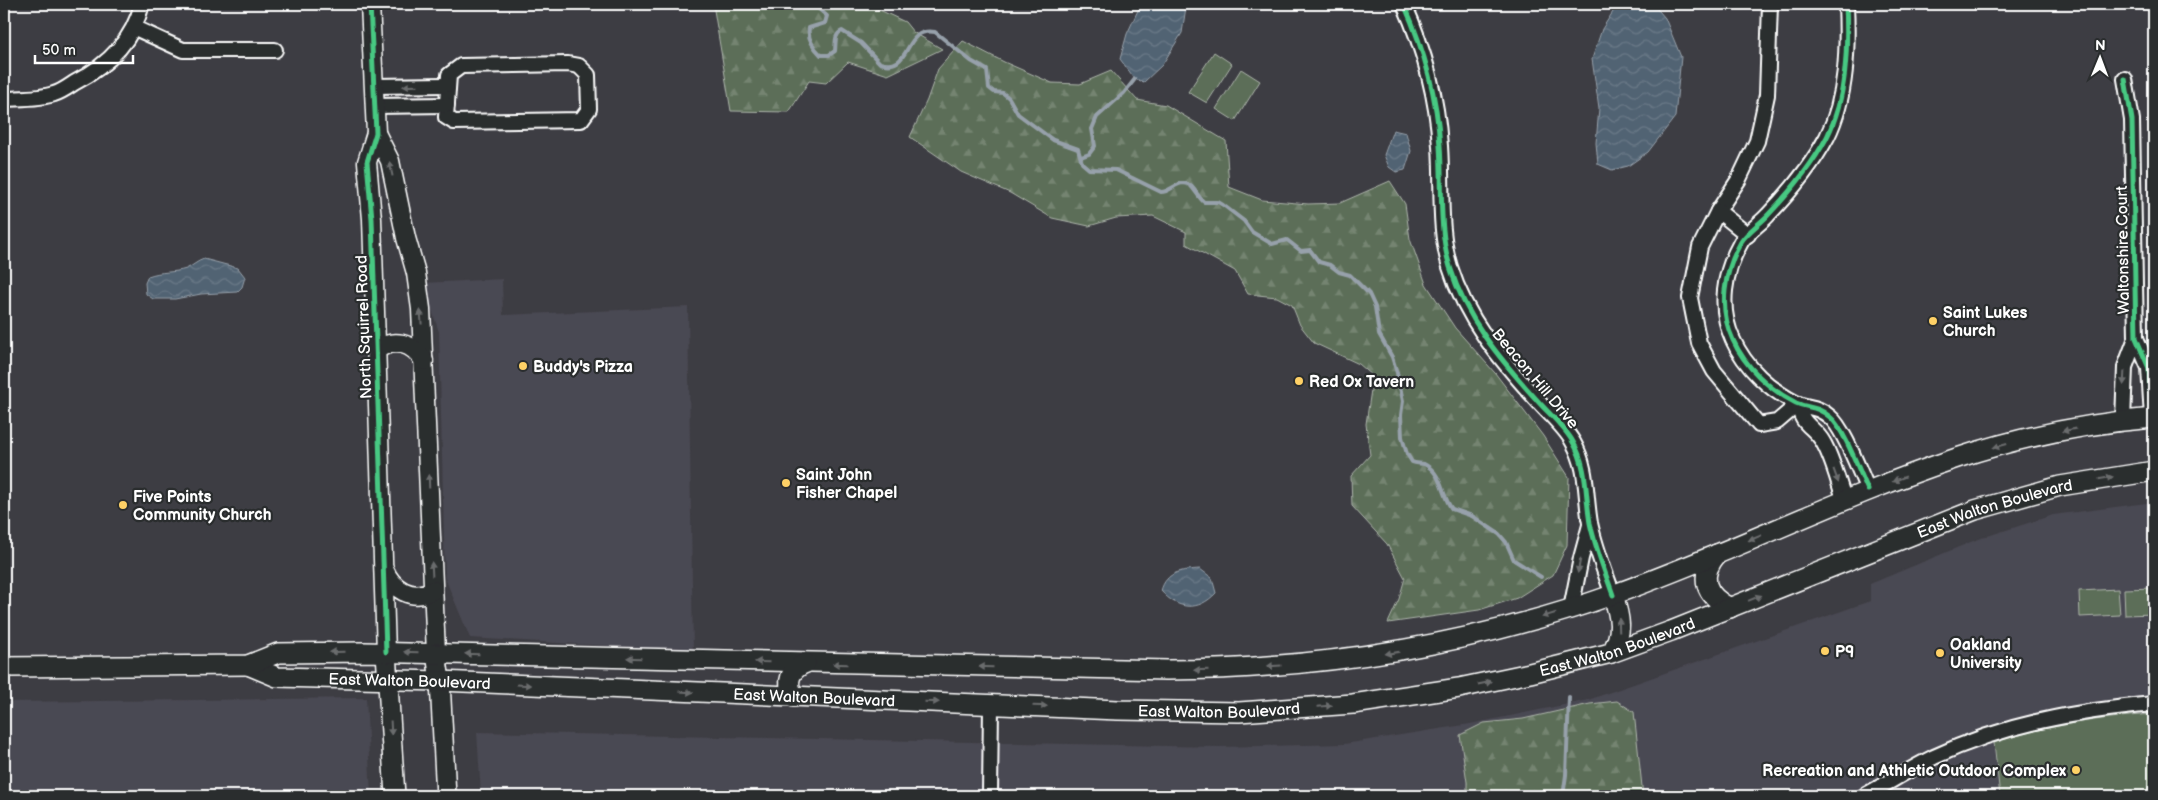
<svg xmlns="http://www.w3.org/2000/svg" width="2158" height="800" font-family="'Balsamiq Sans',sans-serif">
  <defs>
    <pattern id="forest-firs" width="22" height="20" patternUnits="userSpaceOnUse" patternTransform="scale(1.25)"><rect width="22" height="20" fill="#5c6e58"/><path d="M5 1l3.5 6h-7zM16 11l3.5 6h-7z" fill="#748471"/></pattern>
    <pattern id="water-waves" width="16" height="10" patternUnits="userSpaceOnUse" patternTransform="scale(1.25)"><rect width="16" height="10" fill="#516373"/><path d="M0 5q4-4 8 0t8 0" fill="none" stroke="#6b7a88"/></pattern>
  </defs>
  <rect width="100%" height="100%" fill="#3d3d43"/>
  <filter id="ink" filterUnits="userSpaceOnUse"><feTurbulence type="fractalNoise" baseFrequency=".02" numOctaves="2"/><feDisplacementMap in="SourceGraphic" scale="10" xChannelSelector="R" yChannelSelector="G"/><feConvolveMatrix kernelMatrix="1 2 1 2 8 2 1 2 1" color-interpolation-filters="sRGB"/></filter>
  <g filter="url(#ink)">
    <!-- built -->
    <g fill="#4a4852">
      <path d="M502,279L503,315L688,307L693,651L470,638L445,578L439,332L423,283Z"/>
      <path d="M2154,502V796H481L477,732L1218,747L1344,744L1470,724L1588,700L1870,601V584L1978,539L2053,515Z"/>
      <path d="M366,698L371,796H4V702Z"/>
    </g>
    <!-- green -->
    <g fill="#5c6e58" stroke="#aeb6ac">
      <path d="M1214,52L1232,64L1207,103L1188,92Z"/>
      <path d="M1241,69L1260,81L1235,121L1216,109Z"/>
      <path d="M2154,588V614L2125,615L2124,589Z"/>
      <path d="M2118,589L2120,615L2080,617L2079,591Z"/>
      <path d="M2154,714V796H2000L1994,743C2046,725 2100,718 2154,714Z"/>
    </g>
    <!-- forest -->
    <g fill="url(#forest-firs)" stroke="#aeb6ac">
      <path d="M713,4H867L905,22L913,32L942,49L888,75L848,62L826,83L809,81L789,112L731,111Z"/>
      <path d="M963,41L1004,62L1052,83L1080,84L1111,71L1137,100L1166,105L1226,141L1229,187L1262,200L1308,204L1340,203L1390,181L1405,204L1410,239L1426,284L1455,328L1495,373L1543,436L1569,477L1567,545L1553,575L1517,598L1479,610L1388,623L1399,599L1405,578L1387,544L1352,506L1351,476L1370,455L1366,424L1373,376L1359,364L1314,343L1300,325L1292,305L1277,297L1248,294L1235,271L1186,244V232L1153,216L1116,218L1089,226L1052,218L1010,193L961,172L910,137L927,100L938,69Z"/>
      <path d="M1617,701L1634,712L1643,796H1467V782L1460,735L1484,723L1523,719L1590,704Z"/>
    </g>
    <!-- water -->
    <g fill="url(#water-waves)" stroke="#97a1ab">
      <path d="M1143,4H1184L1186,7L1182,33L1162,65L1144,82L1135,79L1120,59L1127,34L1140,6Z"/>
      <path d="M1618,4H1653L1665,18L1681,57L1675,117L1648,152L1628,166L1612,170L1598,164L1596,143L1599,108L1592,59L1602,29Z"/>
      <path d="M1393,130L1406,133L1411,151L1405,170L1396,172L1389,167L1384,155Z"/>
      <path d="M204,259L238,268L245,277L242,287L237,292L201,294L175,299H153L146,294L145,283L148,276C161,271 174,273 186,269C193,266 197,261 204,259Z"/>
      <path d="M1200,569L1212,578L1216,593C1198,612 1178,610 1161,591C1166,571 1183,570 1200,569Z"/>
    </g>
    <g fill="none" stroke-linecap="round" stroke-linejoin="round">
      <!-- stream -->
      <g stroke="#97a1ab" stroke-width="4">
        <path d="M813,4L827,16L825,23L809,28C807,38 814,48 821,55H829L835,51C836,43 834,34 842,31L861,43L880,63C913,73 902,26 935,32L971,61L987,70L989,88L994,92L1003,93L1009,98L1018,114L1053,140L1078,149L1082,163L1089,169L1116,170L1161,192C1172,192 1179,177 1191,186C1196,191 1199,198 1204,202H1218L1223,205L1244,221L1252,232L1272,244L1287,240L1301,251L1310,250L1319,262L1330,265L1339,272L1350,275L1369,294L1375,307L1379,334L1392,357L1397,373L1403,401L1401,415L1402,437L1407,454L1412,462C1416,464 1420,463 1424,464C1443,473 1441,496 1452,509L1472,516L1499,534L1506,542L1514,560L1541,577"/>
        <path d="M1081,157L1089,154L1095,146L1092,129L1097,117L1124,93L1135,79"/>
        <path d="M1563,796L1566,775L1569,697"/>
      </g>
      <defs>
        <g id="minor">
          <path d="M1404,4C1424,49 1437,97 1440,146C1443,187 1438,228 1450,267C1466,319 1500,359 1536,399C1548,413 1564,426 1573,442C1588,468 1585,494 1590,523C1595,547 1605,572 1613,595"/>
          <path d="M1770,4L1767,95L1757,141L1739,179L1718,211L1700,247L1690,298L1699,343L1714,371L1759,425L1777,422L1798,404"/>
          <path d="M1846,4C1848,47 1847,97 1827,137C1811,167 1791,191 1768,215C1760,224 1747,232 1741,242C1724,272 1718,308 1733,340C1745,367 1770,390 1796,403C1809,409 1816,405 1830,417C1844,428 1860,473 1868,490"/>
          <path d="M135,28L183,50H275"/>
          <path d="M568,64L579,66L588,75L589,109L581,120L454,122L446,117L449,75L461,66Z"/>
          <path d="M2125,79L2132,120L2136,338L2149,368L2152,418"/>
          <path d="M373,86L447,85"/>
          <path d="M4,99C20,98 39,99 54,94C61,92 68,87 74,83C107,66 133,41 142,4"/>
          <path d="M374,106L447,105"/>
          <path d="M1718,211L1748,235"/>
          <path d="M1798,404C1802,427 1813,425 1823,442C1833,459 1838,482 1845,501"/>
          <path d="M2123,421L2125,367L2136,338"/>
          <path d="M1571,609L1581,558L1590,525"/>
          <path d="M990,796L991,704"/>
          <path d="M1864,796C1888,783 1910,769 1934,757C2004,724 2077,711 2154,704"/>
        </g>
        <g id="tertiary">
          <path d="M370,4L376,133L367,162L372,219L386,652"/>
          <path d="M376,133L390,161L406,238L416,273L421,309L436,653"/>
          <path d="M376,350C394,338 412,342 424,361"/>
          <path d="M384,569C392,589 412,602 433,590"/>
        </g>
        <g id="secondary">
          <path d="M1717,554C1698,577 1705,595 1730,608"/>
          <path d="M386,652L395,796"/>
          <path d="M436,653L440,681L446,796"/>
          <path d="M1611,653C1624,633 1620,617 1613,595"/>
          <path id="s1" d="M248,665L277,677L440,681L1118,710L1239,712L1353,704L1459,688L1530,673L1611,653L1671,631L1975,510L2060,486L2154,471"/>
          <path d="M4,667L248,665L278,653L364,652L1167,670C1319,669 1468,646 1612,595C1729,554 1840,497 1957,458C2021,437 2088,423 2154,418"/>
          <path d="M794,697C785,682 790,669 806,663"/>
        </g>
      </defs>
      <!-- minor casing -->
      <use href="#minor" stroke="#fff" stroke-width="18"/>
      <!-- tertiary casing -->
      <use href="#tertiary" stroke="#fff" stroke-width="21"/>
      <!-- secondary casing -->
      <use href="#secondary" stroke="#fff" stroke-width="22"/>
      <!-- minor -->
      <use href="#minor" stroke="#2a2d2e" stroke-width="14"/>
      <!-- tertiary -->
      <use href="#tertiary" stroke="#2a2d2e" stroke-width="18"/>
      <!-- secondary -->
      <use href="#secondary" stroke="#2a2d2e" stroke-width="19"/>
      <defs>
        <g id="cycleway">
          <path d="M370,4L376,133L367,162L372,219L386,652"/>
          <path d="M1404,4C1424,49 1437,97 1440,146C1443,187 1438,228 1450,267C1466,319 1500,359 1536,399C1548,413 1564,426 1573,442C1588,468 1585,494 1590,523C1595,547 1605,572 1613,595"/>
          <path d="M1846,4C1848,47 1847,97 1827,137C1811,167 1791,191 1768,215C1760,224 1747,232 1741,242C1724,272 1718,308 1733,340C1745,367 1770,390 1796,403C1809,409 1816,405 1830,417C1844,428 1860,473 1868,490"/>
          <path d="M2125,79L2132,120L2136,338L2149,368L2152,418"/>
        </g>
      </defs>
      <!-- cycleway casing -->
      <use href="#cycleway" stroke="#2a2d2e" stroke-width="8"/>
      <!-- cycleway -->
      <use href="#cycleway" stroke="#46c982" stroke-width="5"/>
    </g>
    <!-- one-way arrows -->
    <defs><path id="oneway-solid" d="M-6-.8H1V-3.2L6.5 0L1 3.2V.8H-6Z" transform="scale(1.25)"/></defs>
    <g fill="#6a6c6d">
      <use href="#oneway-solid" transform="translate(410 86) rotate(179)"/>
      <use href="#oneway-solid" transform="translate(391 169) rotate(-102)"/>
      <use href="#oneway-solid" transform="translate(421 317) rotate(-95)"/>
      <use href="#oneway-solid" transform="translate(2124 378) rotate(93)"/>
      <use href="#oneway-solid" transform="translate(2069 430) rotate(168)"/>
      <use href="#oneway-solid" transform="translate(2000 446) rotate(165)"/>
      <use href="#oneway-solid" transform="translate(1836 476) rotate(70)"/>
      <use href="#oneway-solid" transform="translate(2106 478) rotate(-9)"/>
      <use href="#oneway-solid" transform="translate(1899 479) rotate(159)"/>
      <use href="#oneway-solid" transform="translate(429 481) rotate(-92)"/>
      <use href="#oneway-solid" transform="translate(1755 538) rotate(158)"/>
      <use href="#oneway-solid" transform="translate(1579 566) rotate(101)"/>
      <use href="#oneway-solid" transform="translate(432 569) rotate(-93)"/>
      <use href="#oneway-solid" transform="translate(1755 598) rotate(-22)"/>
      <use href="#oneway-solid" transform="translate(1549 615) rotate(163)"/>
      <use href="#oneway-solid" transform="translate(1619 625) rotate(-92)"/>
      <use href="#oneway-solid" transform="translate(337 652) rotate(179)"/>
      <use href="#oneway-solid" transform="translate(411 652) rotate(-179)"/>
      <use href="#oneway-solid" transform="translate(1392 653) rotate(171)"/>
      <use href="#oneway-solid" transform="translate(472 654) rotate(-178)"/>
      <use href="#oneway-solid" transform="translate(634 658) rotate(-179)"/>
      <use href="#oneway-solid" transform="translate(762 662) rotate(-179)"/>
      <use href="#oneway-solid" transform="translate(840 664) rotate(-178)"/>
      <use href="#oneway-solid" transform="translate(1274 666) rotate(176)"/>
      <use href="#oneway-solid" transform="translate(986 667) rotate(-179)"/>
      <use href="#oneway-solid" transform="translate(1201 670) rotate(179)"/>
      <use href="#oneway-solid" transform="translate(1485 683) rotate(-12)"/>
      <use href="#oneway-solid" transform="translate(524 685) rotate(3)"/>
      <use href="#oneway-solid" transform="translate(686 692) rotate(3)"/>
      <use href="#oneway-solid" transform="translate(932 702) rotate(2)"/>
      <use href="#oneway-solid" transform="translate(1040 706) rotate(2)"/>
      <use href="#oneway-solid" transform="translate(1325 706) rotate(-5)"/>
      <use href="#oneway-solid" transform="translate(391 728) rotate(87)"/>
    </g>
  </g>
  <!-- markers -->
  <g fill="#ffd166" stroke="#2a2d2e" stroke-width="2">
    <circle cx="1933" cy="321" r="5"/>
    <circle cx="523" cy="366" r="5"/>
    <circle cx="1299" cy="381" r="5"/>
    <circle cx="786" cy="483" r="5"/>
    <circle cx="123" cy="505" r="5"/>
    <circle cx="1825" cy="651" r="5"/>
    <circle cx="1940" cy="653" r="5"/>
    <circle cx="2076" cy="770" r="5"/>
  </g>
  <g text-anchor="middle" stroke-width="4.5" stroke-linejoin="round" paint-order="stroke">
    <!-- street labels -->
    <g font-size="16" fill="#fff" stroke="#2a2d2e">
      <text transform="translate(2122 250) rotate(-91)" y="6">Waltonshire Court</text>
      <text transform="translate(363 327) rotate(-92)" y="6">North Squirrel Road</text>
      <text transform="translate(1536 378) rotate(50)" y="6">Beacon Hill Drive</text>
      <text dy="6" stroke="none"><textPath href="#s1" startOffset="1782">East Walton Boulevard</textPath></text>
      <text dy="6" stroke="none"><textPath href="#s1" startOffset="1379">East Walton Boulevard</textPath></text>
      <text dy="6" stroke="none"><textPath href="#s1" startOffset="164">East Walton Boulevard</textPath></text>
      <text dy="6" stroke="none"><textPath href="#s1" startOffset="569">East Walton Boulevard</textPath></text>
      <text dy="6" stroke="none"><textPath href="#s1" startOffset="974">East Walton Boulevard</textPath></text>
    </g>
    <!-- poi labels -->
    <g font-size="16" font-weight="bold" fill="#fff" stroke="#2a2d2e" text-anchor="start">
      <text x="1943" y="318">Saint Lukes<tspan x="1943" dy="18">Church</tspan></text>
      <text x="533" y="372">Buddy's Pizza</text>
      <text x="1309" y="387">Red Ox Tavern</text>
      <text x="796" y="480">Saint John<tspan x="796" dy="18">Fisher Chapel</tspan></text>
      <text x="133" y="502">Five Points<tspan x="133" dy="18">Community Church</tspan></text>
      <text x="1950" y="650">Oakland<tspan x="1950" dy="18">University</tspan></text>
      <text x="1835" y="657">P9</text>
      <text x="2066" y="776" text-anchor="end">Recreation and Athletic Outdoor Complex</text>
    </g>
  </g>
  <!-- margin -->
  <rect width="2158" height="800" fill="none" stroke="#2a2d2e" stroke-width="20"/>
  <rect x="10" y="10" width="2138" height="780" fill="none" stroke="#fff" stroke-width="2" filter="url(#ink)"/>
  <!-- north arrow -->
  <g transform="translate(2100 58) rotate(1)" stroke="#2a2d2e" stroke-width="4" paint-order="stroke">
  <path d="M0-4L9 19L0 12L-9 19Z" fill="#ffffff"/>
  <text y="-8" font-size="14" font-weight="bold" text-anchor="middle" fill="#ffffff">N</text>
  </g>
  <!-- scale -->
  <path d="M35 55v8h98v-8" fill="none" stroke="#ffffff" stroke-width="2.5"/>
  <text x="42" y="55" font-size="15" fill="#ffffff" stroke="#2a2d2e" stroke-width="4" paint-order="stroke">50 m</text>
</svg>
